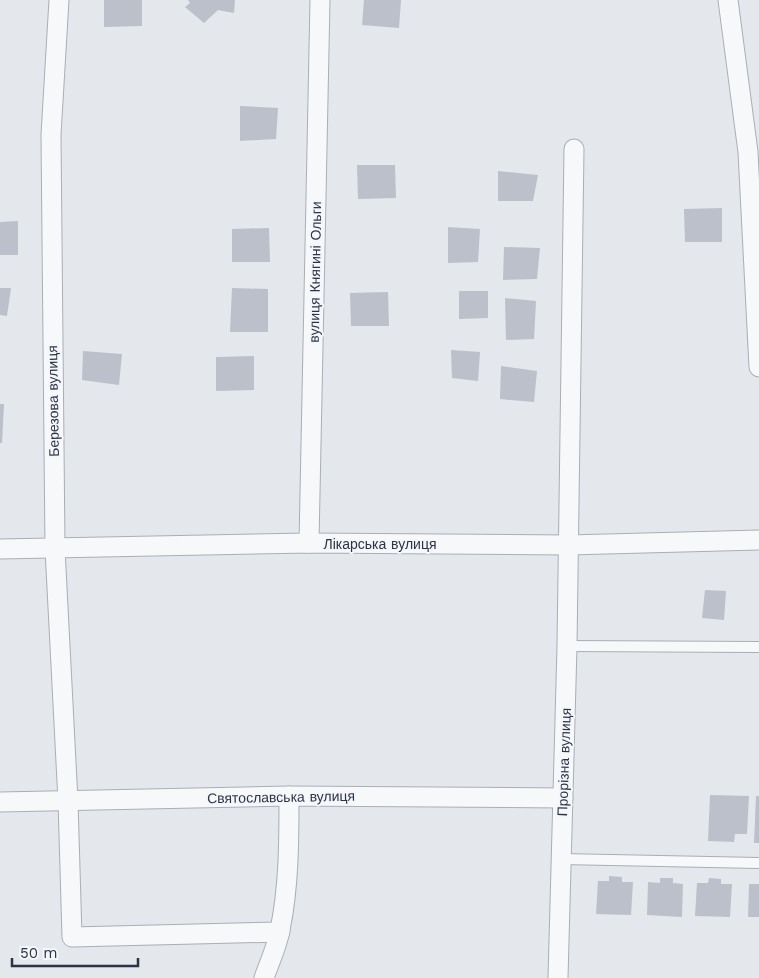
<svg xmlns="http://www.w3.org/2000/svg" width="759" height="978" font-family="'Work Sans',sans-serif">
  <rect width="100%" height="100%" fill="#e4e7ec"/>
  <!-- building -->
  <g fill="#bbc0ca">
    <path d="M104,0H142V26L104,27Z"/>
    <path d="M188,0H235L234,13L218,10L204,23L185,7L190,3Z"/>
    <path d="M364,0H401L399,28L362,25Z"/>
    <path d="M240,106L278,108L276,139L240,141Z"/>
    <path d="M357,165H395L396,198L358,199Z"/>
    <path d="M498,171L538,175L533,201H498Z"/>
    <path d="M722,208V242H685L684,209Z"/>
    <path d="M18,221V255H0V222Z"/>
    <path d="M448,227L480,229L478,262L448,263Z"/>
    <path d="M269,228L270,262H232V229Z"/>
    <path d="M504,247L540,248L537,279L503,280Z"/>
    <path d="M0,288H11L7,316L0,315Z"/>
    <path d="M232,288L268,289V332H230Z"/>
    <path d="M459,291H488V318L459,319Z"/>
    <path d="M388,292L389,326H351L350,293Z"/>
    <path d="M505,298L536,301L534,339L506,340Z"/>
    <path d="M451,350L480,352L478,381L452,378Z"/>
    <path d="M83,351L122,354L119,385L82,380Z"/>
    <path d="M254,356V390L216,391V357Z"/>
    <path d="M501,366L537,371L534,402L500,399Z"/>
    <path d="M0,404H4L2,443H0Z"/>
    <path d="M705,590L726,591L724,620L702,618Z"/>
    <path d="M710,795L749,796L747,834H735L734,842L708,841Z"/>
    <path d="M756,796H759V843H754Z"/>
    <path d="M609,876L622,877V882H633L631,915L596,914L598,881H609Z"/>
    <path d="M660,878H673V883L683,884L682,917L647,915L648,882L660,883Z"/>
    <path d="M709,878L721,879V884H732L730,917L695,916L697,883H708Z"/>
    <path d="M749,884H759V917H748Z"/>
  </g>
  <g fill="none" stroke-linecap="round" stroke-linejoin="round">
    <defs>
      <g id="service">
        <path d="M567,646L759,647"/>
        <path d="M561,859L759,863"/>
      </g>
      <g id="minor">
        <path d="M59,0L51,135L55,549L68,801L72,937L280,932"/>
        <path d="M728,0L748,152L759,367"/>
        <path d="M309,543L320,0"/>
        <path d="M0,549L309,543L568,545L759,540"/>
        <path d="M0,802L289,796L563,798"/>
        <path d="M264,978C269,963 277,947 280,930C289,886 289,841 289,796"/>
        <path d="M558,978L567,646L574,149"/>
      </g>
    </defs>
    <!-- service casing -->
    <use href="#service" stroke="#a9aeb7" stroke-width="12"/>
    <!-- minor casing -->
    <use href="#minor" stroke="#a9aeb7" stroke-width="21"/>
    <!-- service -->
    <use href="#service" stroke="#f7f8fa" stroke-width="10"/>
    <!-- minor -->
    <use href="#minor" stroke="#f7f8fa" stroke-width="19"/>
  </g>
  <g text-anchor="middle" stroke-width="4" stroke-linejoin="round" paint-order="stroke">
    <!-- street labels -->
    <g font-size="14" fill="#2b3445" stroke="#f4f6f9">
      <text transform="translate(315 272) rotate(-89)" y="5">вулиця Княгині Ольги</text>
      <text transform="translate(53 401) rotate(-91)" y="5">Березова вулиця</text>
      <text x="380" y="549">Лікарська вулиця</text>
      <text transform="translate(564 762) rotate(-88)" y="5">Прорізна вулиця</text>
      <text transform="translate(281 797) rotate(-1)" y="5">Святославська вулиця</text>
    </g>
  </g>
  <!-- scale -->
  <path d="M12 958v8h126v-8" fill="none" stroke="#2b3445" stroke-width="2.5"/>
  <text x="20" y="958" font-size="15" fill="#2b3445" stroke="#f4f6f9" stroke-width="4" paint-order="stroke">50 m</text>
</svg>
